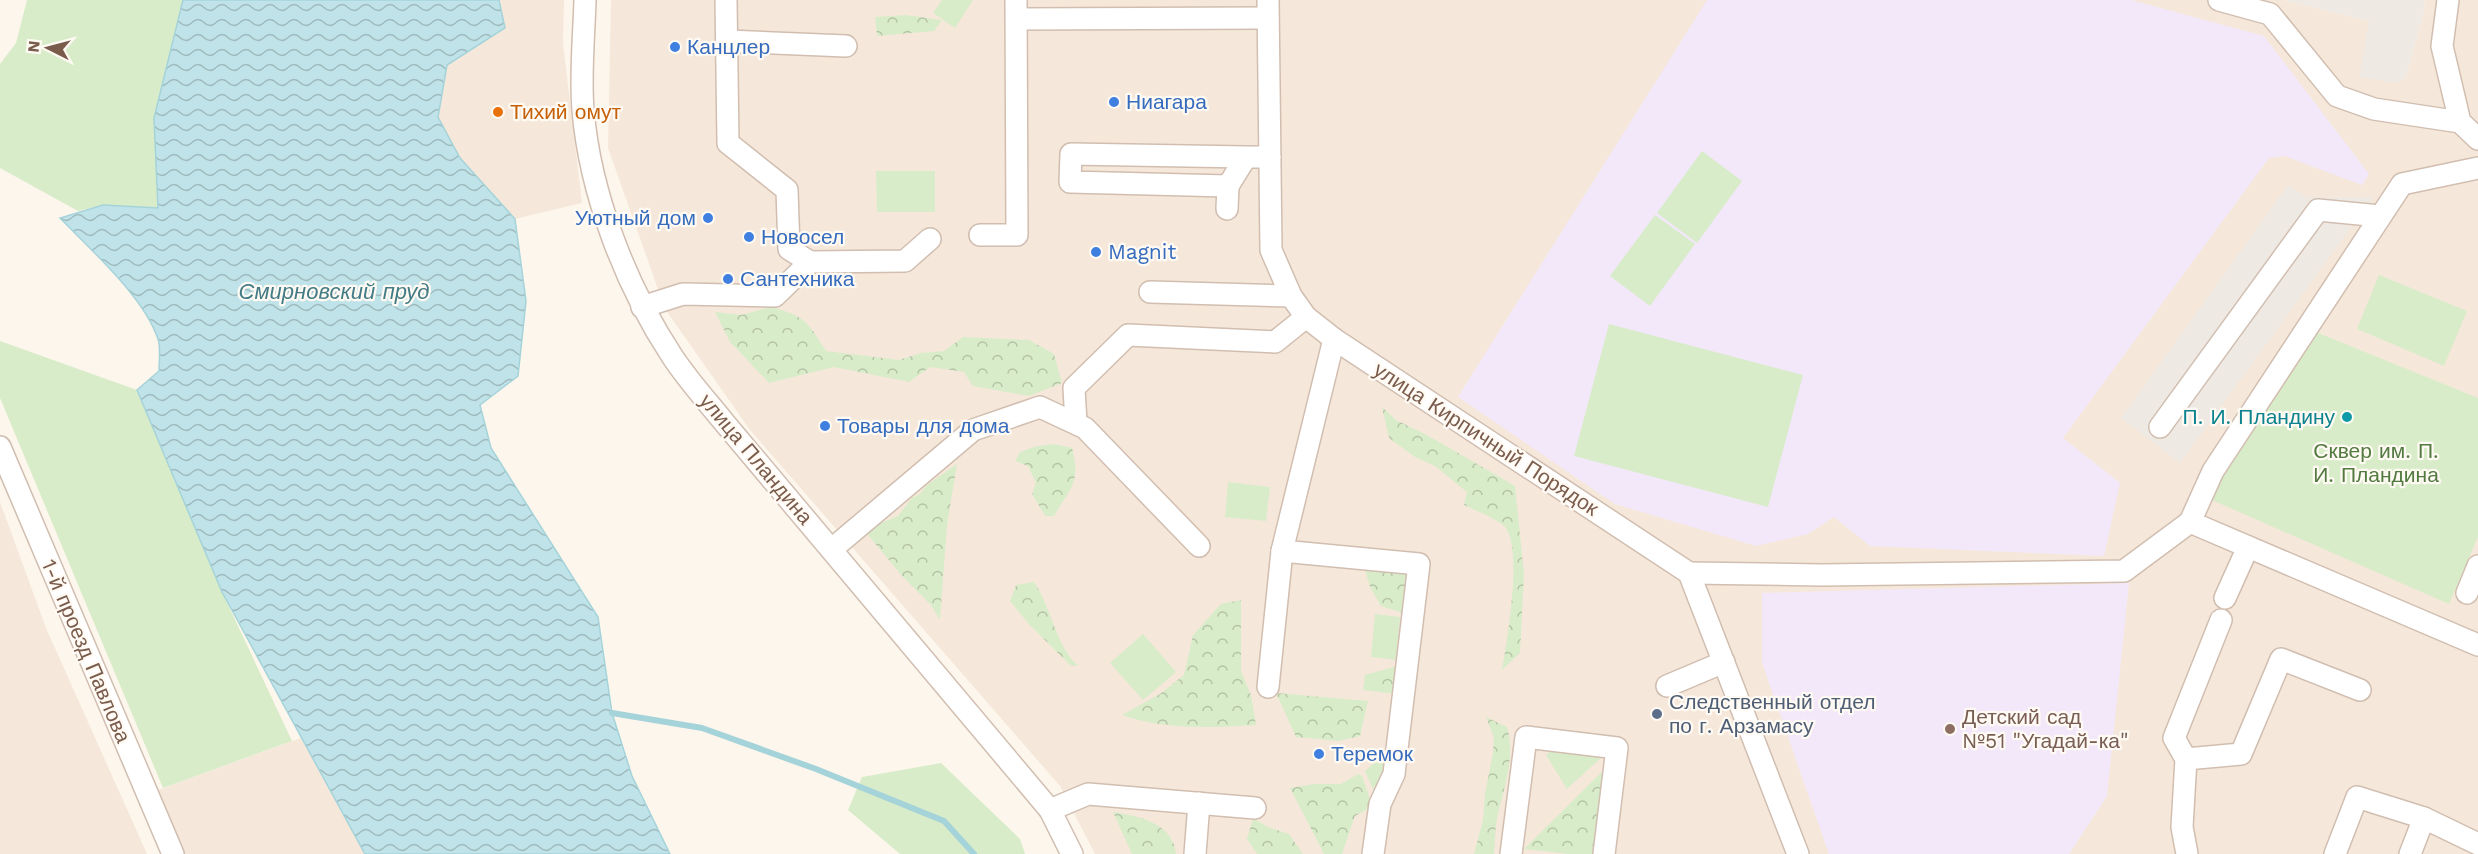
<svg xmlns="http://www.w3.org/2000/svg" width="2478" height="854" font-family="'Work Sans',sans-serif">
  <defs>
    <pattern id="forest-crowns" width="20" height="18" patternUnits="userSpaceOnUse" patternTransform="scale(1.5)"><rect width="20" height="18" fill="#d8ecc9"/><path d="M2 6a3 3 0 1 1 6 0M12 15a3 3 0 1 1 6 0" fill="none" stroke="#b4c2a5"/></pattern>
    <pattern id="water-waves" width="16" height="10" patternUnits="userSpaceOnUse" patternTransform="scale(1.5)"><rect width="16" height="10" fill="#bfe3e8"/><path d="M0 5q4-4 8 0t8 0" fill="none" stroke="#a0bbbe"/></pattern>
  </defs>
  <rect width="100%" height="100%" fill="#fdf6ec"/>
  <!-- residential -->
  <g fill="#f5e8da">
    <path d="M499,0H564L563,43L582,203L515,219L460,158L438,117L447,65L505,28Z"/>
    <path d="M611,0H2283L2369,21L2406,77L2425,7L2424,0H2478V854H1095L1060,786L750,430L665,309L608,148Z"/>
    <path d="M0,502L46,628L147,854H0Z"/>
    <path d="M301,738L365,854H177L147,794Z"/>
  </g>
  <!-- industrial -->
  <g fill="#efe9e4">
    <path d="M2283,0H2424L2425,7L2406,77L2396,83L2359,77L2369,21Z"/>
    <path d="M2288,185L2307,197H2373L2180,463L2121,418Z"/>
  </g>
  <!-- education -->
  <g fill="#f3e8fa">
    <path d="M1707,0H2131L2264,36L2369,174L2362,185L2285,156L2269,158L2063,438L2120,483L2104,556L1870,546L1834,517L1808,534L1756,546L1615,504L1458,397Z"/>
    <path d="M2129,583L2107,796L2069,854H1829L1762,663V593Z"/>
  </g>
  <!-- green -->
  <g fill="#d8ecc9">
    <path d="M27,0H183L154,118L159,208L103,205L78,211L0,168V64L16,43Z"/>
    <path d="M942,0H973L955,28L933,13Z"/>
    <path d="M1702,151L1742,181L1697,243L1657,213Z"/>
    <path d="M876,171H935V212H877Z"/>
    <path d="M1655,215L1695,244L1650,306L1610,276Z"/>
    <path d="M2379,275L2467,311L2444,366L2357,329Z"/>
    <path d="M1609,324L1803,375L1768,507L1574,456Z"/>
    <path d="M2311,330L2478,398V537L2449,604L2205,497Z"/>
    <path d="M0,341L137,390L222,592L292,741L163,788L0,398Z"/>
    <path d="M1228,482L1270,487L1266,521L1225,517Z"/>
    <path d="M1375,614L1400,617L1396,660L1371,657Z"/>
    <path d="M1143,634L1176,672L1143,700L1110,663Z"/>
    <path d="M1390,749L1376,796L1365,771Z"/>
    <path d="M1552,750L1604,755L1567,789L1546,755Z"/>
    <path d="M941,763L1020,839L1025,854H900L848,810L862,777Z"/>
  </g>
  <!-- forest -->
  <g fill="url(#forest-crowns)">
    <path d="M906,15L942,20L934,31L877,36L875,17Z"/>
    <path d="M771,307C805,316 808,322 826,351L899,360L921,353L944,351L963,337L1029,340L1054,354L1062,383L1029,396L973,386L964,372L930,367L909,382L834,367L769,383L730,342L715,312L741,315Z"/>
    <path d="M1382,407L1396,420L1427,435L1515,486L1524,574L1520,653L1502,670C1507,641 1523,548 1505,527C1498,519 1474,510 1464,505L1467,492L1435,466L1415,457L1389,438Z"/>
    <path d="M1054,444L1072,448C1081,482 1071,487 1054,516H1045L1032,494L1036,483L1028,466L1015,461L1020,452L1037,446Z"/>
    <path d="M957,464L947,525L940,620L931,605L903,577L864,530L898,516L912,498L920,494L927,485Z"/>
    <path d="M1365,570L1413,573L1395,694L1363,690L1365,675L1397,666L1403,613L1381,606L1370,587Z"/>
    <path d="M1034,582C1051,606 1057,650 1079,666L1070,665L1028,623L1010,601L1016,585Z"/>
    <path d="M1241,600V671L1251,695L1256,725C1211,728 1164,730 1122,715L1160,694L1184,675L1193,635L1221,604Z"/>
    <path d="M1276,693L1368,701L1360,736L1338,741L1296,737Z"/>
    <path d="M1486,717L1507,727C1517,761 1501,792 1496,825C1495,835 1495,845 1494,854H1474L1483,820L1485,794L1493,753L1494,738Z"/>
    <path d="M1613,761L1600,854H1569L1524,849Z"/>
    <path d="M1358,774L1362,776L1370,799L1375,805L1355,816L1342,854H1324L1290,788L1314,784H1341Z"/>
    <path d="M1113,812C1139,816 1173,823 1176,854H1132Z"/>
    <path d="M1253,818L1268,827L1289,834L1303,854H1257L1247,839Z"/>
  </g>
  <!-- water -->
  <path fill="url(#water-waves)" stroke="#a5d3da" stroke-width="1.5" d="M183,0H499L505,28L447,65L438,117L460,158L515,219L526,301L518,376L480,405L491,448L598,617L612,713L632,776L670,854H365L222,592L137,390L159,371C159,362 161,348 158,339C144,297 91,250 60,218L103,205L158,208L154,118Z"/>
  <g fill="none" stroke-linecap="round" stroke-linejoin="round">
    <!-- stream -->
    <path stroke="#a5d3da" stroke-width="6" d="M612,713L702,728L816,769L944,821L974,854"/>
    <defs>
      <g id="minor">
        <path d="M585,0C584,36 580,74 583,110C590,194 626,286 672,356C687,379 706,400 723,421L1050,810L1072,854"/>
        <path d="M726,0L728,143L787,190L789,249L810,262"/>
        <path d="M1268,0L1271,250L1291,296L1306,317L1334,339L1689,573L1798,854"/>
        <path d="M2219,0L2270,14L2337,96L2374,109L2460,122"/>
        <path d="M2448,0L2442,46L2460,122L2478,139"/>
        <path d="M1017,19L1268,18"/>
        <path d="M728,41L846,46"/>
        <path d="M1246,157L1071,154L1070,182L1228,186L1246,157H1270"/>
        <path d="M1227,209L1228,186"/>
        <path d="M980,235H1017L1016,0"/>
        <path d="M1150,292L1291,296"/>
        <path d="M642,307L683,294L775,296L810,262L905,261L930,239"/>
        <path d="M1076,423L1074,388L1128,335L1275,342L1306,317"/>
        <path d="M2160,427L2318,210L2380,216"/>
        <path d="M0,447L173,854"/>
        <path d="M2190,522L2213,471L2402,184L2478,168"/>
        <path d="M832,549L973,430L1040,407L1085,428L1199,546"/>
        <path d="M1282,551L1419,564L1394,774L1380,804L1373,854"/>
        <path d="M1689,573L1822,575L2124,571L2190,522L2478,645"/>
        <path d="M2467,593L2478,566"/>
        <path d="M2225,598L2248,547"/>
        <path d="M1667,686L1724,662"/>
        <path d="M1268,687L1282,551L1334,339"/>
        <path d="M2186,759L2241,754L2281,659L2360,690"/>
        <path d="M1050,810L1088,794L1255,808"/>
        <path d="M2424,818L2478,844"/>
        <path d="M1195,854L1199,803"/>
        <path d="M1511,854L1526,737L1617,748L1604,854"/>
        <path d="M2187,854L2182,827L2186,759L2174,738L2221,620"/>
        <path d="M2335,854L2357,797L2424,818L2410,854"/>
      </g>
    </defs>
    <!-- minor casing -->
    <use href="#minor" stroke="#d1beb0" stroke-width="24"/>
    <!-- minor -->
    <use href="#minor" stroke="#fff" stroke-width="21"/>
  </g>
  <!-- markers -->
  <g fill="#3f7fe0" stroke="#fffaf3" stroke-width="2">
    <circle cx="675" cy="47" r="6"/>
    <circle cx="1114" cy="102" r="6"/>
    <circle cx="708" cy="218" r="6"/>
    <circle cx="749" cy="237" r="6"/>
    <circle cx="1096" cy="252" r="6"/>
    <circle cx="728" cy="279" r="6"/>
    <circle cx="825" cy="426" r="6"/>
    <circle cx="1319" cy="754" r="6"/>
  </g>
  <circle fill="#e8710a" stroke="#fffaf3" stroke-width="2" cx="498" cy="112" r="6"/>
  <circle fill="#0f9aa8" stroke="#fffaf3" stroke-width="2" cx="2347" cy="417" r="6"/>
  <circle fill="#5c6f8a" stroke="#fffaf3" stroke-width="2" cx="1657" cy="714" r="6"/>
  <circle fill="#8d6e63" stroke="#fffaf3" stroke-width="2" cx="1950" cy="729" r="6"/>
  <g text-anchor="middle" stroke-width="4.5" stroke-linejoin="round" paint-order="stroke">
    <!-- shop labels -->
    <g font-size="21" fill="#366cbe" stroke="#fffaf3" text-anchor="start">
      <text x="687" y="54">Канцлер</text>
      <text x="1126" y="109">Ниагара</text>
      <text x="696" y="225" text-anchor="end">Уютный дом</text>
      <text x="761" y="244">Новосел</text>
      <text x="1108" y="259">Magnit</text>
      <text x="740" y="286">Сантехника</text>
      <text x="837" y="433">Товары для дома</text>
      <text x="1331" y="761">Теремок</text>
    </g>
    <!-- food labels -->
    <g font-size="21" fill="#c56008" stroke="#fffaf3" text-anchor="start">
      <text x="510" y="119">Тихий омут</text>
    </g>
    <!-- culture labels -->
    <g font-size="21" fill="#0d838f" stroke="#fffaf3" text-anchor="end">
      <text x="2335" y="424">П. И. Пландину</text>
    </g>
    <!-- street labels -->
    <g font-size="21" fill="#7a5c4d" stroke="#fffaf3">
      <text transform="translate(1486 439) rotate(33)" y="7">улица Кирпичный Порядок</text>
      <text transform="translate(756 459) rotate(50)" y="7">улица Пландина</text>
      <text transform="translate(86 651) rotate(67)" y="7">1-й проезд Павлова</text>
    </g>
    <!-- park labels -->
    <g font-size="21" fill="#537a41" stroke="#fffaf3">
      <text x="2376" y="458">Сквер им. П.<tspan x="2376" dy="24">И. Пландина</tspan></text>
    </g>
    <!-- service labels -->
    <g font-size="21" fill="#4e5e75" stroke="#fffaf3" text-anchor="start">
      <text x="1669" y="709">Следственный отдел<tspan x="1669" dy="24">по г. Арзамасу</tspan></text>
    </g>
    <!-- education labels -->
    <g font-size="21" fill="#785e54" stroke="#fffaf3" text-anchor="start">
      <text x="1962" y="724">Детский сад<tspan x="1962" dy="24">№51 "Угадай-ка"</tspan></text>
    </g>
    <!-- water labels -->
    <g font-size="22" font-style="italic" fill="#437c86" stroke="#fffaf3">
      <text x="334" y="299">Смирновский пруд</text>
    </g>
  </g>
  <!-- north arrow -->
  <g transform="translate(48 48) rotate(276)" stroke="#fffaf3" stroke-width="4.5" paint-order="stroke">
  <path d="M0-4.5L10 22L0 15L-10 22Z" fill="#7a5c4d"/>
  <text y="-9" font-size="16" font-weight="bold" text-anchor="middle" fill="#7a5c4d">N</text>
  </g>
</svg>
